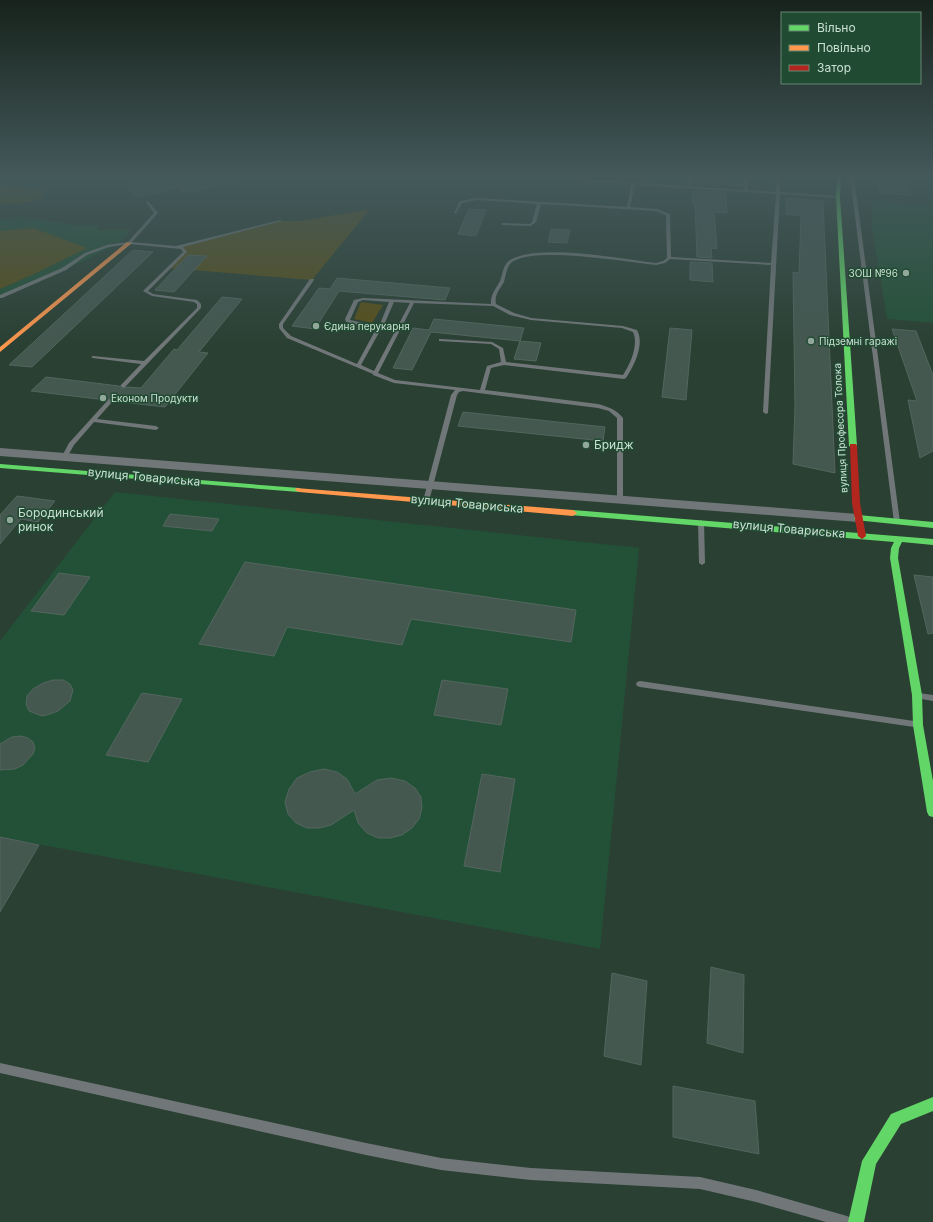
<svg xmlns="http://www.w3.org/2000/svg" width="933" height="1222" font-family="Inter,sans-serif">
  <rect width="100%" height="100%" fill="#2a4033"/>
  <!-- built -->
  <g fill="#235137">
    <path d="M873,201L933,205V323L887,319L872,226Z"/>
    <path d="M18,217L74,225H99L96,230L131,229L120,243L46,279L0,298V289L32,275L26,228L0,231V221Z"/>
    <path d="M115,492L639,548L600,949L0,837V641Z"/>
  </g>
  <!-- green -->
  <g fill="#58501a">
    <path d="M0,186L39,189L43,191L44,194C34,206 14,204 0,203Z"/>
    <path d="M370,209L312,280L168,268L184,252L178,246L280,221H300Z"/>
    <path d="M33,228L87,248L32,275L0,289V231Z"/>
    <path d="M361,302L383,305L372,323L354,319Z"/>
  </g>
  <!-- building -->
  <g fill="#445850" stroke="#53665e">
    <path d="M175,175H245V180L184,193L179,188L136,197L125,185Z"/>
    <path d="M696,175H723L724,182L702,180L698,185H696Z"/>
    <path d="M876,179L904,181L911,195L881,193Z"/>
    <path d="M692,191L725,192L727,213L714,212L717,249L711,248L712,258L697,257L695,204H693Z"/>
    <path d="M786,198L823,201L835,473L793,464L795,406L793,272L799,273L801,216L786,214Z"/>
    <path d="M469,209L486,210L476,236L458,234Z"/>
    <path d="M551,229L570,230L567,243L548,242Z"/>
    <path d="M133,250L153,252L32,367L9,365Z"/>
    <path d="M188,255L207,256L174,292L155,290Z"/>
    <path d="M690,262L712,263L713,282L690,280Z"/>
    <path d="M337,278L450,288L445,300L339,291L315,329L292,326L319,288L330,289Z"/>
    <path d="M222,297L242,299L199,352L208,353L165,407L114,401L111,398L106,400L31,391L46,377L119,386L122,389L127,387L141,388L174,349L177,350Z"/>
    <path d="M434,319L524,328L520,341L431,332L412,370L393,368L413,328L429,330Z"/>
    <path d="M670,328L692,330L686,400L662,397Z"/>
    <path d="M892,329L916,331L933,375V451L920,458L908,400L917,401Z"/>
    <path d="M520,341L541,343L536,361L514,359Z"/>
    <path d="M463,412L605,427L603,441L458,426Z"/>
    <path d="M17,496L55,501L38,522L21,519L0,544V515Z"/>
    <path d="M170,514L219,519L212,531L163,526Z"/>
    <path d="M245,562L576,610L571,642L411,619L402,645L287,627L274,656L199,644Z"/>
    <path d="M59,573L90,577L64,615L31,611Z"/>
    <path d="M914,575L933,577V633L928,634Z"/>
    <path d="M53,680H63L70,684L73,690L70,701L58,711L50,714L42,716L29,711L26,704L27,696L33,689L43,683Z"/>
    <path d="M442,680L508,689L501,725L434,715Z"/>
    <path d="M142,693L182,699L148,762L106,755Z"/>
    <path d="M21,736L28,738L33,742L35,748L33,754L23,765L15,769L0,770V744L12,737Z"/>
    <path d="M324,769L337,772L347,779L355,794L377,780L391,778L405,781L415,788L421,797L422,808L419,819L412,828L402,835L390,838H378L367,833L358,823L354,810L331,825L319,828H307L296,823L288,814L285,802L289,789L297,778L310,772Z"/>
    <path d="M482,774L515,779L500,872L464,866Z"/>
    <path d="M0,837L39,845L0,912Z"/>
    <path d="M711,967L744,975L743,1053L707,1043Z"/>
    <path d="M612,973L647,981L641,1065L604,1056Z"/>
    <path d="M673,1086L755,1101L759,1154L673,1137Z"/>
  </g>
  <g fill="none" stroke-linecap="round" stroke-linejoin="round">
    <!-- lane -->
    <g fill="#717779" fill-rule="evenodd">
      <path d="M503,175H517L687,186L689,175H693L691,186L699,187L702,182L743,184L744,175H748V190L776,192L775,175H779L780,192L839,196L840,197L838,198L780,194L768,413L766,414L763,412L771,265L670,259L665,263L656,265C626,262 536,246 512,262C507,266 506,275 504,282C500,289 494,295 496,304L514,313L531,318L623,326L637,330C645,344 634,366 626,378L624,379L504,365L491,368L485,390L598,404C608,407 616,409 623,418V500L620,502L617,500V418L609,411L598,408L463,391L459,392L457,395L429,501L428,502H424L423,501L451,395L455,390L394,383L373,375V374L287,338L279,328V324L310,279H314V280L283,324V328L291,336L357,364L376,329L346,322L345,319L354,300L363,298L491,304C490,295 496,289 500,281C503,274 503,264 510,260C539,243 622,259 656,263L663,261L667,258L666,215L656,211L541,204L536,222L531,226L503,225L501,224L503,223L530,224L532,222L537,204L477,200L462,203L456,213H454L460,201L477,198L627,207L631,184L505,176ZM703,184L743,186L744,190L702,187ZM635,185L776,194L771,263L671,257L670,214L657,209L630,207ZM363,300L389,302L380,324L378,326L350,320L358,302ZM394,302L410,303L374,371L361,365L381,329L384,325ZM414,303L493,306L510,315L531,320L622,328L633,332C639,345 630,365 623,375L506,362L503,348L492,342L441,339H439V341L491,344L499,349L501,362L487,366L480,390L395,380L378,373Z"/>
      <path d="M837,175L905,177L910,175H915L905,179L854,177L900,522L897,524L894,522L850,177Z"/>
      <path d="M148,201L158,213L132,242L176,246L280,220L282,221L183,247L187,252L148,291L153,294L197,300L201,304V308L125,387L123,388L120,386L121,385L141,364L93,358L91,357L93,356L144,361L197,308V304L194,302L152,296L143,291L183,252L181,249L129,244L109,247L87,255L66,270L2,298H0V295L62,268L85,253L107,245L128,242L154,213L146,202Z"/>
      <path d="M110,399L113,401L97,419L156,426L159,428L156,430L94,422L74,445L66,459H62L61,458L69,443L108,400Z"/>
      <path d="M701,520L704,522L705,563L702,565L699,563L698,522Z"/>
      <path d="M640,681L914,721L917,722L918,724L917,726L914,727L640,687L637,686L636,684L637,682Z"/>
      <path d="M919,693L933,695V701L916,698L915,696L916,694Z"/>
      <path d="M0,1063L366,1143L441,1158L531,1168L700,1177L756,1190L847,1216L851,1218L853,1222H826L756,1202L700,1189L531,1180L441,1170L366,1155L0,1073Z"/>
    </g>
    <!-- street -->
    <path fill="#717779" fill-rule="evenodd" d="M0,448L858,514L863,515L865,518L863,521L858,522L0,456Z"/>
    <!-- fast -->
    <g fill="#63d668" fill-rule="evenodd">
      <path d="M837,175H841L840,197L857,446L853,448L849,446L836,197Z"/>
      <path d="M0,464L299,488L303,490L299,492L0,468Z"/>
      <path d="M573,510L933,539V545L902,542L899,548L898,558L922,695L923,725L933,781V817L929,816L927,812L913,725L912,695L890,558L891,548L894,542L570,515L569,513L570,511Z"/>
      <path d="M858,515L933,522V528L855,520L854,518L855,516Z"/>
      <path d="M933,1097V1111L901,1124L876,1164L864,1222H848L862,1161L891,1114Z"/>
    </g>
    <!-- slow -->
    <g fill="#ff974d" fill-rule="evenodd">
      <path d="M127,242L132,243L0,352V347Z"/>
      <path d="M296,488L573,510L577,513L573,516L299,492L295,490Z"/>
    </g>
    <!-- jam -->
    <path fill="#b3261e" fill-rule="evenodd" d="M850,444H856L857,446L860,503L866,536L862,539L858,536L852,503Z"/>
  </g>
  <!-- sky -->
  <linearGradient id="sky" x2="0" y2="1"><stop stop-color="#17231c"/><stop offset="0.51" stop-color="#44595b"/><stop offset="1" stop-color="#44595b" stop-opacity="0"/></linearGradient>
  <rect width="933" height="346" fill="url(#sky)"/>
  <!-- markers -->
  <g fill="#92a89a" stroke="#204a32" stroke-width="1.5">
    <circle cx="906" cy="273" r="4"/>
    <circle cx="316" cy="326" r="4"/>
    <circle cx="811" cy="341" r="4"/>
    <circle cx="103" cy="398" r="4"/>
    <circle cx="586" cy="445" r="4"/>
    <circle cx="10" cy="520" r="4"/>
  </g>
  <g text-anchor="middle" stroke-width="3" stroke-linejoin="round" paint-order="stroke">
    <!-- far-poi labels -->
    <g font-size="10" fill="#cae0d2" stroke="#204a32" text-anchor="start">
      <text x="898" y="277" text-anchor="end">ЗОШ №96</text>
      <text x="324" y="330">Єдина перукарня</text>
      <text x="819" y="345">Підземні гаражі</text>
      <text x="111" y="402">Економ Продукти</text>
    </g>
    <!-- far-street labels -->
    <g font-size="10" fill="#cae0d2" stroke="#204a32">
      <text transform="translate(840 428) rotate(-93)" y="4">вулиця Професора Толока</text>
    </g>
    <!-- poi labels -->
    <g font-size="12" fill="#cae0d2" stroke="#204a32" text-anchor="start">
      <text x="594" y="449">Бридж</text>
      <text x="18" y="517">Бородинський<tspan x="18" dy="14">ринок</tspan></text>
    </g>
    <!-- street labels -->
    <g font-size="12" fill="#cae0d2" stroke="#204a32">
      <text transform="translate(144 477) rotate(5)" y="4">вулиця Товариська</text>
      <text transform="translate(467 504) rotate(5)" y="4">вулиця Товариська</text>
      <text transform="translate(789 529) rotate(5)" y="4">вулиця Товариська</text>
    </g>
  </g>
  <!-- legend -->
  <rect x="781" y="12" width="140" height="72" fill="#204a32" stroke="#648672"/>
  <rect x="789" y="25" width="20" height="6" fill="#63d668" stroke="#648672"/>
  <text x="817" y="32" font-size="12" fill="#cae0d2">Вільно</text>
  <rect x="789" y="45" width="20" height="6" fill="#ff974d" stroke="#648672"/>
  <text x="817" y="52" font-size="12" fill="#cae0d2">Повільно</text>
  <rect x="789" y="65" width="20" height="6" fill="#b3261e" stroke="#648672"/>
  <text x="817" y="72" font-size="12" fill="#cae0d2">Затор</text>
</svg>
